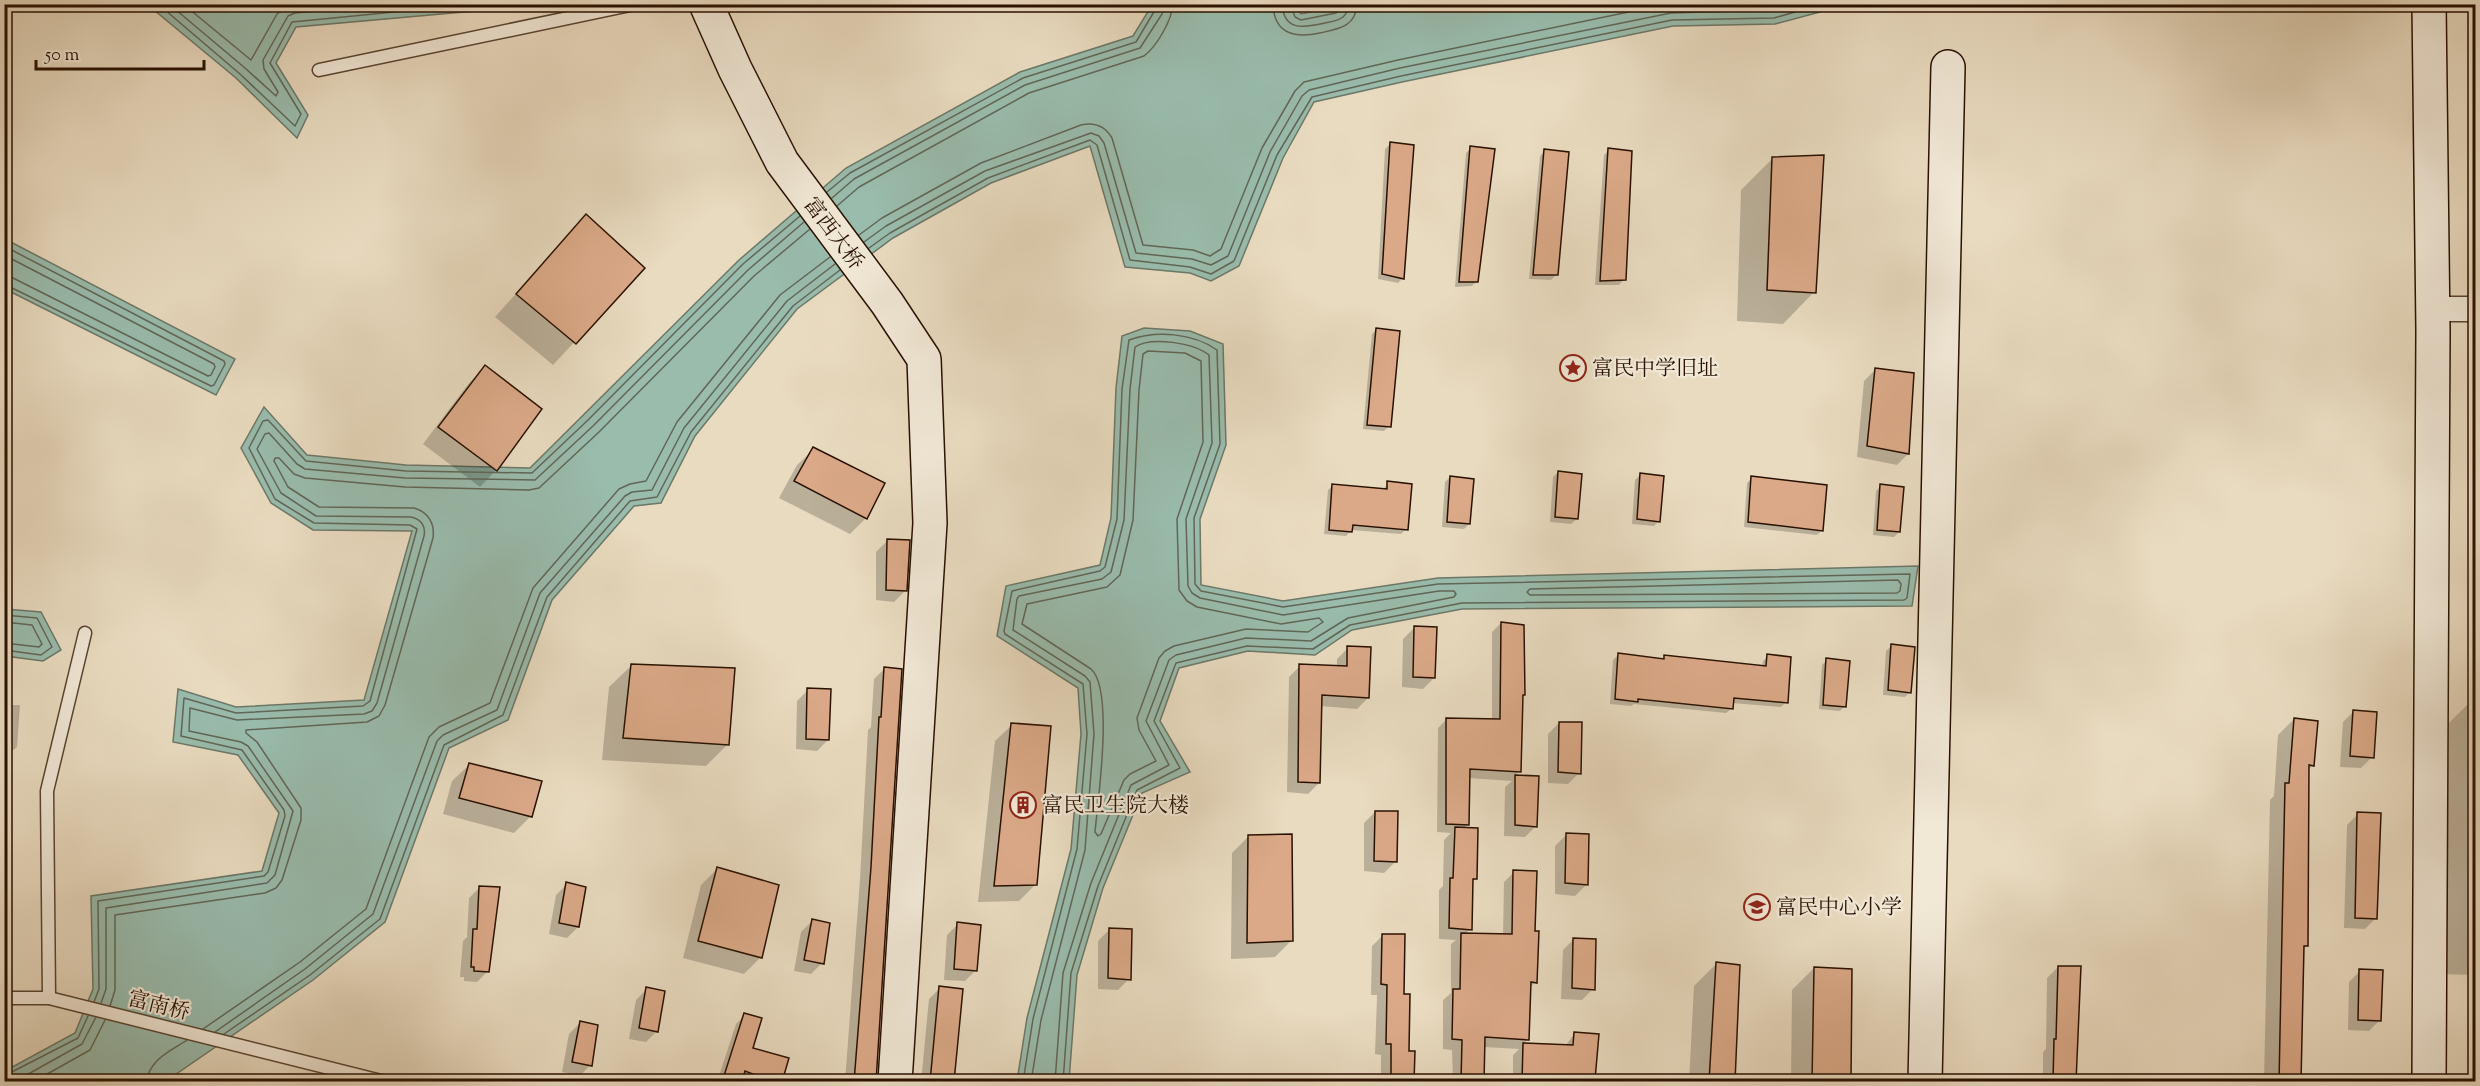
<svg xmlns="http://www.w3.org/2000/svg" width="2480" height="1086" font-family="'Sorts Mill Goudy','Noto Serif SC',serif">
  <rect width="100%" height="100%" fill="#e9dbc0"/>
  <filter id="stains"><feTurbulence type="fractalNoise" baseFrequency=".00333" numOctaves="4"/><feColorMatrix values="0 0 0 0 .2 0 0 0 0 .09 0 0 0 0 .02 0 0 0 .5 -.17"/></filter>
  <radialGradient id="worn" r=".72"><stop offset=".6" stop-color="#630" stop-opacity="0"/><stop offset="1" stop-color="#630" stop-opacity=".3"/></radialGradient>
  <!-- water -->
  <g fill="#99bcad" stroke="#6c7868" stroke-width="1.5">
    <path d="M1348,4L1846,5L1775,24L1673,26L1402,82L1314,102L1283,158L1239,266L1211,281L1190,273L1125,267L1090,146L991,183L893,238L797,309L695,436L661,503L634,506L552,600L508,720L449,748L385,922L313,980L166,1081L5,1082V1071L75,1033L93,989L91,896L262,871L279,813L238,755L173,742L178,689L236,707L364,700L412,531L313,530L271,503L241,448L264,407L307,455L406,465L530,468L739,260L846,168L1020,72L1133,36L1152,5H1295L1301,14Z"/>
    <path d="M148,5H508L475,11L296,27L276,63L308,115L297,138L236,78Z"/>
    <path d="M5,239L235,359L216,395L5,289Z"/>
    <path d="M1144,328L1190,331L1223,344L1226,445L1200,519L1201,585L1283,601L1438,578L1918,566L1912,606L1462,609L1352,630L1315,655L1248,651L1179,668L1160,721L1190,772L1142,793L1103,888L1077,975L1069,1081H1017L1027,1018L1071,849L1081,734L1078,688L997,636L1006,586L1100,565L1111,518L1116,388L1122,336Z"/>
    <path d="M5,609L41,612L61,650L43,661L5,656Z"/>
  </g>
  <!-- shadow -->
  <g fill="#0003">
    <path d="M2476,30V321H2467L2470,35Z"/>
    <path d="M1390,144L1403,278L1398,283L1378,279L1385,149Z"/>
    <path d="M1471,148L1477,281L1472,286L1455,287L1466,153Z"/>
    <path d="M1609,150L1624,279L1619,285H1595L1604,155Z"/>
    <path d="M1545,151L1556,275L1551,280L1529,279L1540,156Z"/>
    <path d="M1773,158L1814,292L1783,324L1737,321L1741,190Z"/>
    <path d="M586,216L643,268L553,365L495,317Z"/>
    <path d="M1377,329L1389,426L1384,431L1363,429L1372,334Z"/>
    <path d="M485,367L540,409L496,470L480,487L423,444L469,383Z"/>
    <path d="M1875,370L1908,454L1897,465L1857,457L1864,381Z"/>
    <path d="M814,449L866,518L850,534L779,498L797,465Z"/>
    <path d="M1558,472L1577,519L1571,524L1550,522L1553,477Z"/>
    <path d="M1640,475L1659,521L1654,526L1632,524L1635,480Z"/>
    <path d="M1450,477L1469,524L1464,529L1442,527L1445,482Z"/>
    <path d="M1752,478L1822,530L1817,535L1744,527L1747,483Z"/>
    <path d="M1388,483L1406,529L1401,534L1351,530L1346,536L1324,534L1328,490L1333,485L1383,490Z"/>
    <path d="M1881,486L1899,532L1894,537L1873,535L1876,491Z"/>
    <path d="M887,541L905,591L894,602L876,600V552Z"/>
    <path d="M1501,623L1521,696L1519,772L1514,776L1537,777L1536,826L1525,837L1504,836L1505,787L1512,781L1468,778L1467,825L1463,829L1475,879L1472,882L1470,929L1465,935L1503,936L1504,882L1514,872L1533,933L1535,982L1529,989L1528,1039L1522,1045L1565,1046L1575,1033L1597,1035L1593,1082H1513V1055L1519,1049L1484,1047L1482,1082H1453L1452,1050L1443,1049V1000L1451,993V944L1456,940L1439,939V890L1443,886L1444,840L1451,833L1437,832L1438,728L1447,719L1492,721V632Z"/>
    <path d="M1414,628L1434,678L1423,689L1402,687L1403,639Z"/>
    <path d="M1891,646L1910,692L1905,697L1883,695L1886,651Z"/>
    <path d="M1348,648L1368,698L1357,709L1320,706L1319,783L1308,794L1287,792L1289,677L1300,666L1337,667V659Z"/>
    <path d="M1618,655L1661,660L1665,656L1762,667L1763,661L1768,656L1786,702L1781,707L1732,703V708L1726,713L1634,704L1631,706L1610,704L1613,660Z"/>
    <path d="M1827,660L1845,706L1840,711L1819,709L1822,665Z"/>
    <path d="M632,665L728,744L706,766L602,760L609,687Z"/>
    <path d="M885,668L876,1082H845L860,879L868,730L871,727L874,679Z"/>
    <path d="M808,690L828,740L817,751L796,749L797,701Z"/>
    <path d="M4,705H20L17,747L12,751L7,822L4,825Z"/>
    <path d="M2467,705L2476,706V975L2438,974L2445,727Z"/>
    <path d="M2354,711L2372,757L2361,768L2340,767L2343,722Z"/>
    <path d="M2294,719L2313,765L2307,771V945L2302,950L2300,1082H2264L2270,800L2274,796L2278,735Z"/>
    <path d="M1559,723L1579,773L1568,784L1548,783V734Z"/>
    <path d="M1012,725L1036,884L1019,901L978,902L995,741Z"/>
    <path d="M469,765L531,816L514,833L443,814L452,781Z"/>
    <path d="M1375,812L1395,862L1384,873L1364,871V823Z"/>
    <path d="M2358,814L2376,918L2365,929L2344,928L2347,825Z"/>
    <path d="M1566,835L1586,885L1575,896L1555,894V846Z"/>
    <path d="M1248,837L1292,940L1275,957L1231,959L1232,853Z"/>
    <path d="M718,868L761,957L744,974L683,958L701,885Z"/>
    <path d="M567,884L578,927L567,938L549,934L556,895Z"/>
    <path d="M480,887L488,971L477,982L464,981V977H460L463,941L467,937L469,898Z"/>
    <path d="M812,921L822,963L811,974L794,971L801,932Z"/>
    <path d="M958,924L976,970L965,981L944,980L947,935Z"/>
    <path d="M1109,930L1129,979L1118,990L1098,989V941Z"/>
    <path d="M1383,935L1402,995L1407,1052L1413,1082H1381V1055L1375,1054L1377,995H1371L1372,946Z"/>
    <path d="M1574,939L1593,989L1582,1000L1561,999L1563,950Z"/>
    <path d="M1716,964L1734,1082H1689L1694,986Z"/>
    <path d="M2058,967L2075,1082H2043V1052L2046,1049L2047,978Z"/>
    <path d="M1814,968L1850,1082H1791L1792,990Z"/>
    <path d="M2360,971L2380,1020L2369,1031L2348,1030L2349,982Z"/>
    <path d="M940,988L953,1082H921L929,999Z"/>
    <path d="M647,989L657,1031L646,1042L629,1039L636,1000Z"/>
    <path d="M745,1015L751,1049L780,1082H717L736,1024Z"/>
    <path d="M580,1023L590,1065L580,1076L562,1072L569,1034Z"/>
    <path d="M2361,1078L2382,1079V1082H2358Z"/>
  </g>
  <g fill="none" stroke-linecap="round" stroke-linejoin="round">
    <!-- shore -->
    <g stroke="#616657" stroke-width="1.5">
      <path d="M158,4L240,74L295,126L301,114L270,63L292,22L476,4"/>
      <path d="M169,4L245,68L276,96L278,92L264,69L263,60L288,16L295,13L393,4"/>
      <path d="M183,4L251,60L277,14L292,4"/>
      <path d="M1273,4C1274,35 1296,38 1320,33C1338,29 1356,27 1357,4"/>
      <path d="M1282,4C1284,33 1306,27 1325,23C1331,22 1338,21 1343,17C1347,14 1348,10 1348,4"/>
      <path d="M1290,4L1295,17L1301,20L1336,13L1339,10L1340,4"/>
      <path d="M827,192L850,173L1023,78L1136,42L1155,10L1156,4"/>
      <path d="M832,198L854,179L1025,85L1140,48L1162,14L1164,4"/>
      <path d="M837,206L859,187L1029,93L1144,56C1157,46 1172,20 1173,4"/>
      <path d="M859,235L882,218L981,163L1081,125C1094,122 1105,126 1112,138L1143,245L1193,250L1210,256L1221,249L1262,148L1295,91L1304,82L1398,60L1667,4"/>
      <path d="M864,242L886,226L985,171L1091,133L1099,136L1104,143L1136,253L1192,259L1211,265L1228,256L1270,152L1302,96L1309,90L1400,68L1671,13L1773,10L1794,4"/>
      <path d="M4,246L224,361L225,364L214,385L211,386L4,284"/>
      <path d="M869,248L890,233L988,178L1090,140L1097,145L1130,260L1190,267L1211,274L1234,261L1277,155L1312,97L1401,76L1672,20L1774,18L1823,4"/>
      <path d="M4,255L214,364L215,367L211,375L208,376L13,278L4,276"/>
      <path d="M1148,351L1185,353L1201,361L1203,442L1177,519L1179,590L1187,601L1197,607L1281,624L1319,618L1323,622L1308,632L1246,629L1174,646L1165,651L1159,658L1137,718L1139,730L1156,761L1130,774L1124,780L1101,834L1098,836L1095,832C1098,800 1114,689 1091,669L1022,624L1027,604L1107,587L1120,575L1133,520L1139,390L1143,354Z"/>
      <path d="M1898,580L1901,584L1900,591L1897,593L1530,595L1527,592L1530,589Z"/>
      <path d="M4,615L37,618L52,647L41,655L4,650"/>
      <path d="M4,622L32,625L42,644L39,647L4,643"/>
      <path d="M94,1002L99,989L98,901L264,876L268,872L285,816L284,810L242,750L181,736L184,698L236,713L363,706L370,701L417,529L410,525L314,523L275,499L249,448L263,421L268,420L306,461L406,471L532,473L588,420L743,264L800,216"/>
      <path d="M101,1003L106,989V908L267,883L275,875L293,811L248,746L241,742L189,731L190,708L237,720L364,714L372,711L377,703L424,536C426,526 421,519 411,517L316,516L281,493L257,449L265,434L269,433L297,464L305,469L405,478L535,480L593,426L748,270L804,222"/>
      <path d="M110,1006L115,990V915L265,893L276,888L282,880L301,820V808L257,742L246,733V730L367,722L379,716L385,705L433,538C435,523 428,512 414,508L319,507L288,487L274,461L275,458H279L294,474L305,478L405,487L529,490L539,488L599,432L754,276L810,229"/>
      <path d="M203,1029L300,962L366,909L429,737L439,727L490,703L533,588L619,489L630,484L646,481L677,422L780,295L830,257"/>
      <path d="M215,1032L305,969L373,914L437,741L443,735L497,710L540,593L625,496L632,492L652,490L684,428L787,301L835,264"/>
      <path d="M224,1034L310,975L380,919L444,745L503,715L547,597L630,501L657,497L691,432L793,306L840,270"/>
      <path d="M4,1076L78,1038L88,1016"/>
      <path d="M14,1082L82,1044L96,1017"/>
      <path d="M33,1082L90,1050L105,1020"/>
      <path d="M147,1082C148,1060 171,1051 187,1040"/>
      <path d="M1023,1082L1033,1019L1077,849L1087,734L1083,684L1005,634L1004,631L1012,591L1100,571L1105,567L1117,519L1122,389L1129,340C1156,330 1193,333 1217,350L1220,444L1194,518L1195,584L1201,591L1283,607L1438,584L1910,574L1907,598L1904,600L1462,603L1350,625L1313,649L1247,646L1176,663L1154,721L1180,768L1137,790L1098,886L1071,973L1063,1082"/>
      <path d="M1031,1082L1041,1020L1085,850L1094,734L1090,682L1085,676L1013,630L1017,599L1019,596L1102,579L1111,572L1124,520L1130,389L1135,347C1151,336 1194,343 1209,355L1212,443L1186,519L1188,586L1192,593L1200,598L1283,615L1439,591H1454L1456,594L1454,597L1348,618L1311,641L1246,638L1176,655L1169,660L1146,721L1169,765L1131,785L1091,883L1063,973L1055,1082"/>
    </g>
  </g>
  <!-- building -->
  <g fill="#dba988" stroke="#291101" stroke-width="1.5">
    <path d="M1390,142L1414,145L1404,279L1382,274Z"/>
    <path d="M1470,146L1495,149L1478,282H1459Z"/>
    <path d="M1608,148L1632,151L1626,280L1600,281Z"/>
    <path d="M1544,149L1569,152L1558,275H1533Z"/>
    <path d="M1824,155L1816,293L1767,290L1772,157Z"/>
    <path d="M586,214L645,268L576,344L516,294Z"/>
    <path d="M1376,328L1400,331L1391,427L1367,425Z"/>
    <path d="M485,365L542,409L497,471L438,427Z"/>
    <path d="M1875,368L1914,373L1909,454L1867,446Z"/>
    <path d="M813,447L885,483L867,519L794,481Z"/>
    <path d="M1558,471L1582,474L1578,519L1555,517Z"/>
    <path d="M1640,473L1664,476L1660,522L1637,519Z"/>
    <path d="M1450,476L1474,479L1470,524L1447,522Z"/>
    <path d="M1751,476L1827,485L1823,531L1748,522Z"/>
    <path d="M1387,481L1412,484L1408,530L1353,525L1352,532L1329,530L1332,484L1387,489Z"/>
    <path d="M1880,484L1904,487L1900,532L1877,530Z"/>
    <path d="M887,539L910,540L907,591L886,590Z"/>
    <path d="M1501,622L1524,625L1525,695H1523L1521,772L1470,769L1469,825L1446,824V718L1500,719Z"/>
    <path d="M1414,626L1437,627L1435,678L1413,677Z"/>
    <path d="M1891,644L1915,647L1911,693L1888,690Z"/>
    <path d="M1347,646L1371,647L1369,698L1322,695L1320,783L1298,782L1299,664L1347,666Z"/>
    <path d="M1618,653L1664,659V655L1766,666L1767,654L1791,657L1788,703L1734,698L1733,709L1638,699V702L1615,699Z"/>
    <path d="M1826,658L1850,661L1846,707L1823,705Z"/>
    <path d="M631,664L735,668L729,745L623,738Z"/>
    <path d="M884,667L902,669L876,1082H854L871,867L879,717H881Z"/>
    <path d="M807,688L831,689L829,740L806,739Z"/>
    <path d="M2353,710L2377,712L2374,758L2350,756Z"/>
    <path d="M2294,718L2318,721L2314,766L2309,765L2308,946H2304L2301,1082H2279L2285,783H2289Z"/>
    <path d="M1559,722H1582L1581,774L1558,772Z"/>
    <path d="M1011,723L1051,726L1037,885L994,886Z"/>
    <path d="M469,763L542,781L532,817L459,798Z"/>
    <path d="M1515,775L1539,776L1537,827L1515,825Z"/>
    <path d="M1375,811H1398L1397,862L1374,861Z"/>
    <path d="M2357,812L2381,813L2377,919L2355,918Z"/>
    <path d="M1455,827L1478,828L1477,879H1473L1472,930L1449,928L1450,878H1453Z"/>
    <path d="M1566,833L1589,834L1588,885L1565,883Z"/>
    <path d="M1292,834L1293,941L1247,943L1248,835Z"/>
    <path d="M717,867L779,885L762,958L698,941Z"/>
    <path d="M1513,870L1537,871L1535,931H1539L1537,983L1531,982L1529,1040L1485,1037L1484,1082H1461L1462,1040L1452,1039L1453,989H1460L1461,933L1512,934Z"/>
    <path d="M566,882L586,887L579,927L559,923Z"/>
    <path d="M479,886L500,887L489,972L474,971V967H471L473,929H477Z"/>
    <path d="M812,919L830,923L824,964L804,960Z"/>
    <path d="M957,922L981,925L977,971L954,969Z"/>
    <path d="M1109,928L1132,929L1131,980L1108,978Z"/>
    <path d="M1382,934H1405L1404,994H1410L1409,1051H1415L1414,1082H1391V1044H1386L1387,985L1381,984Z"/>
    <path d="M1573,938L1596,939L1595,990L1572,988Z"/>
    <path d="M1716,962L1740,965L1735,1082H1709Z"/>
    <path d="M2058,966H2081L2076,1082H2053L2054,1039H2056Z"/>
    <path d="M1814,967L1852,969L1851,1082H1812Z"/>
    <path d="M2359,969L2383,970L2381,1021L2358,1020Z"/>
    <path d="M939,986L963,989L954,1082H930Z"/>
    <path d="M646,987L665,991L658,1032L639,1028Z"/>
    <path d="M744,1013L762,1018L753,1048L789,1058L782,1082H774L745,1071L742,1082H722Z"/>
    <path d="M580,1021L598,1025L592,1066L572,1062Z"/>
    <path d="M1574,1032L1599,1034L1595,1080L1545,1076V1082H1522L1523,1043L1573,1045Z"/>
  </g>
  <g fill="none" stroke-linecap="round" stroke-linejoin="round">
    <defs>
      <g id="lane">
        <path d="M319,70L635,4"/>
        <path d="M4,998H49L385,1082"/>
        <path d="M49,998L47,791L85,633"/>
      </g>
      <path id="street" d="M2432,309H2476"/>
      <g id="secondary">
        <path d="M706,4L735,69L782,162L887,303L924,359L930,523L895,1082"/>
        <path d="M1925,1082L1948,67"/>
        <path d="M2429,1082L2433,331L2429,4"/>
      </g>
    </defs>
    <!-- lane casing -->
    <use href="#lane" stroke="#594431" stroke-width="15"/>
    <!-- street casing -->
    <use href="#street" stroke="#594431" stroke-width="27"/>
    <!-- secondary casing -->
    <use href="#secondary" stroke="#291101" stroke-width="36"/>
    <!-- lane -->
    <use href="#lane" stroke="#f1e8d6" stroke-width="12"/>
    <!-- street -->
    <use href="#street" stroke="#f1e8d6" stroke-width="24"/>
    <!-- secondary -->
    <use href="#secondary" stroke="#f1e8d6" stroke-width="33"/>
  </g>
  <!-- icons -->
  <defs>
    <symbol id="sight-ring" viewBox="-11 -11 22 22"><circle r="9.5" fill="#f1e8d6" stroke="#8f2418" stroke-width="1.5"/><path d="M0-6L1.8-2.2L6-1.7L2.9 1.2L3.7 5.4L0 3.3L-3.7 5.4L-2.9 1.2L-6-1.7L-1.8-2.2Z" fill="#8f2418"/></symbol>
    <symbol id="building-ring" viewBox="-11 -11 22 22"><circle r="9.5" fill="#f1e8d6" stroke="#8f2418" stroke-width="1.5"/><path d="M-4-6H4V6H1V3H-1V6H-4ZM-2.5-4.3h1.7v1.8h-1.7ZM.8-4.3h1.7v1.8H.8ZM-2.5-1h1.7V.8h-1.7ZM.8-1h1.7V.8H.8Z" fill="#8f2418"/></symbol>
    <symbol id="school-ring" viewBox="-11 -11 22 22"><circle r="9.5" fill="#f1e8d6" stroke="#8f2418" stroke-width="1.5"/><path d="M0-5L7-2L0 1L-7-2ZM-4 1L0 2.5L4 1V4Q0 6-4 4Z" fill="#8f2418"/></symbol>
  </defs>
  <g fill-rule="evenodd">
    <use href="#sight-ring" x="1558" y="353" width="30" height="30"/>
    <use href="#building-ring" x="1008" y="790" width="30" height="30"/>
    <use href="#school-ring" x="1742" y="892" width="30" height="30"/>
  </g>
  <g text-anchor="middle" stroke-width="4.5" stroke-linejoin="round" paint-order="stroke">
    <!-- street labels -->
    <g font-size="21" fill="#291101" stroke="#f1e8d6">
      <text transform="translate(834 233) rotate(53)" y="7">富西大桥</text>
      <text transform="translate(159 1005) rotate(14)" y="7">富南桥</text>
    </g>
    <!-- poi labels -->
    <g font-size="21" fill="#291101" stroke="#f1e8d6" text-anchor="start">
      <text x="1592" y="375">富民中学旧址</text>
      <text x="1042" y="812">富民卫生院大楼</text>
      <text x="1776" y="914">富民中心小学</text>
    </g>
  </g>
  <!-- margin -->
  <rect width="2480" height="1086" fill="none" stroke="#e9dbc0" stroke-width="24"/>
  <rect x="6" y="6" width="2468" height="1074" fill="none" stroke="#291101" stroke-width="3"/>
  <rect x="12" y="12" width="2456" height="1062" fill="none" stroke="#291101" stroke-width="1.5"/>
  <!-- scale -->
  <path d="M36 60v9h168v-9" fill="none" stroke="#291101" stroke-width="3"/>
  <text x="45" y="60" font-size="18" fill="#291101" stroke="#f1e8d6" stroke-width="4.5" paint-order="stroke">50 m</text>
  <rect width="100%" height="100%" filter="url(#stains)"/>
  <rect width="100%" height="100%" fill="url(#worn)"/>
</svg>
